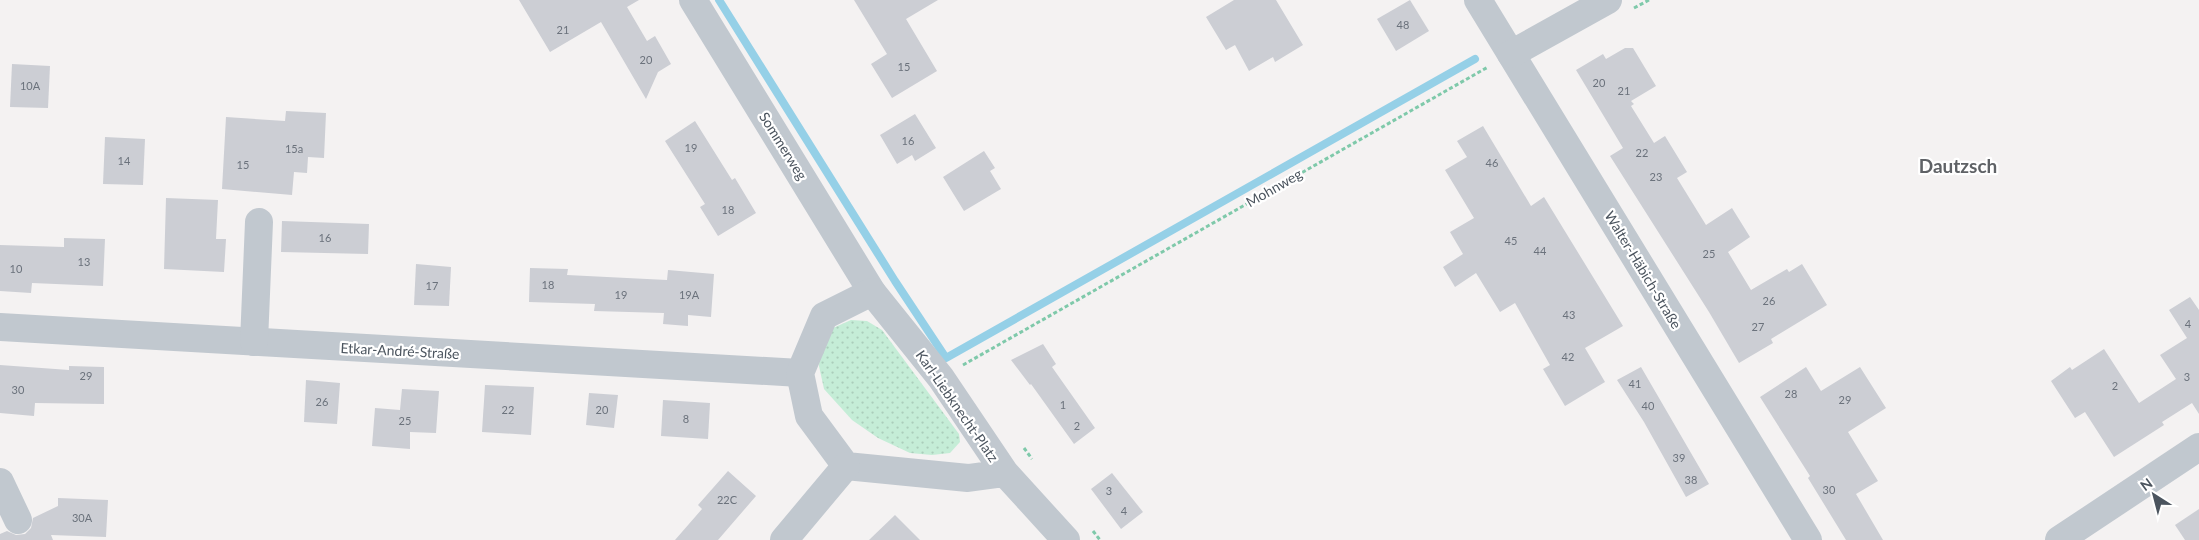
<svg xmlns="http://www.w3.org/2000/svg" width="2199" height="540" font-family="Lato,sans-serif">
  <defs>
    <pattern id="park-dots" width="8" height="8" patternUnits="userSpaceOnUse" patternTransform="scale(1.25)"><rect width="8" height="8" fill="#c5edd7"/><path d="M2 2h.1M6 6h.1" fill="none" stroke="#abcdbb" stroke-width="1.8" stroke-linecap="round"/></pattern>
  </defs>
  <rect width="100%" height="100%" fill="#f4f2f2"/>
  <!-- park -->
  <path fill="url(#park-dots)" d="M851,320L867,321L882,330L959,434L960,442L950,453L932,455L910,453L878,438L852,420L824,389L819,366L820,349L833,328Z"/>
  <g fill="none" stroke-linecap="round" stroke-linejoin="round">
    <!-- stream -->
    <path stroke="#95d0e7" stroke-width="8" d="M719,0L895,281L946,358L1475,59"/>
  </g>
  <!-- building -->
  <g fill="#ccced4">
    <path d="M519,0H639L627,7L647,41L655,36L671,64L658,72L646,99L601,22L550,52Z"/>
    <path d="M854,0H938L906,19L937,71L892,98L871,64L887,54Z"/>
    <path d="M1234,0H1276L1303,45L1275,62L1273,57L1249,71L1235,45L1226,50L1206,17Z"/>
    <path d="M1410,0L1429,31L1396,51L1377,19Z"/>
    <path d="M1625,48H1633L1656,86L1631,101L1634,104L1631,106L1654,143L1665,136L1687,172L1677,178L1706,225L1732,208L1750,237L1728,252L1751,290L1787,269L1789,272L1802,264L1827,305L1771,339L1773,343L1739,363L1709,312L1610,156L1623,148L1576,70L1603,54L1606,59Z"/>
    <path d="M12,64L50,66L48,108L10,107Z"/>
    <path d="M286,111L326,113L324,158L308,157L307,173L294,172L292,195L222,189L226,117L285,121Z"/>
    <path d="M915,114L936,148L915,161L912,155L897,164L880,135Z"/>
    <path d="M695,121L732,180L735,178L756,213L718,236L700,207L705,204L665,141Z"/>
    <path d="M1483,126L1531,206L1544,197L1623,326L1585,348L1605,382L1565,406L1543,369L1550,365L1515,303L1500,312L1476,273L1455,287L1443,267L1463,254L1450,232L1474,218L1445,170L1467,157L1457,141Z"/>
    <path d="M105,137L145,139L143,185L103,184Z"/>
    <path d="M984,151L995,168L990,171L1001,189L964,211L943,177Z"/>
    <path d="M166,198L218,200L216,239H226L224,272L164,269Z"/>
    <path d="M282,221L369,224L368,254L281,252Z"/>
    <path d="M64,238L105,239L103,286L32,283L31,293L0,291V245L64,247Z"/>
    <path d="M416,264L451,267L449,306L414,305Z"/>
    <path d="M530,268L568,269L567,275L667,280L668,270L714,274L711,317L688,315V326L663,324L664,313L594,311L595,304L529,302Z"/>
    <path d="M2190,297L2199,310V414L2192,403L2162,422L2164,425L2114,457L2085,412L2075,418L2051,381L2070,367L2072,370L2104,349L2139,403L2176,379L2160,355L2187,338L2169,310Z"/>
    <path d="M1043,344L1056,364L1052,367L1095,428L1074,444L1031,384L1030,385L1011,360Z"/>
    <path d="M0,365L69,370V366L104,367V404L35,403L34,416L0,413Z"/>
    <path d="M1641,367L1709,484L1686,497L1644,422L1617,380Z"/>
    <path d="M1806,367L1821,391L1860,367L1886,408L1848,432L1878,481L1856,494L1883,540H1846L1808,478L1810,476L1760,397Z"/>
    <path d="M306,380L340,383L337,424L304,422Z"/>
    <path d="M485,385L534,387L531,435L482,432Z"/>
    <path d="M402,389L439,391L436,433L410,432V449L372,446L375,408L400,410Z"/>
    <path d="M589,393L618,395L614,428L586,425Z"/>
    <path d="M663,400L710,403L708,439L661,436Z"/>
    <path d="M728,471L756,496L718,540H675L702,509L698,505Z"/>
    <path d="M1112,473L1143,512L1121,529L1091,489Z"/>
    <path d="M58,498L108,500L106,537L51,535L53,540H0V534L7,531L16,535L25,534L31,528L33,518L58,506Z"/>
    <path d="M2199,509V540H2185L2175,525Z"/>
    <path d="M895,515L920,540H869Z"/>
  </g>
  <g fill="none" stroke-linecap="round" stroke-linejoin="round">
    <!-- path -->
    <g stroke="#7fc9aa" stroke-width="3" stroke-dasharray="4 2.5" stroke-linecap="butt">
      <path d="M1634,8L1649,0"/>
      <path d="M963,365L1488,67"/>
      <path d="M1024,448L1032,459"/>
      <path d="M1093,531L1100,540"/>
    </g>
    <!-- minor -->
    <g stroke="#c1c8cf" stroke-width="28">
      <path d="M693,0L872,292"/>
      <path d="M1478,0L1808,540"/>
      <path d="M1511,54L1608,0"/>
      <path d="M0,327L800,373"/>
      <path d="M254,342L259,222"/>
      <path d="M1005,473L968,478L846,466L809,416L800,373L824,316L872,292L941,378L1005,473L1066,540"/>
      <path d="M0,482L18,520"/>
      <path d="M784,540L846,466"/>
      <path d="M2059,540L2199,447"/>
    </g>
  </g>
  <g text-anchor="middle" stroke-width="4.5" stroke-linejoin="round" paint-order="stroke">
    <!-- number labels -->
    <g font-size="11" fill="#6b727c">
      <text x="1403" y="29">48</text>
      <text x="563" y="34">21</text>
      <text x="646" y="64">20</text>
      <text x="904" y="71">15</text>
      <text x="1599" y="87">20</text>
      <text x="30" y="90">10A</text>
      <text x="1624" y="95">21</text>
      <text x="908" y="145">16</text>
      <text x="691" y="152">19</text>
      <text x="294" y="153">15a</text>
      <text x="1642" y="157">22</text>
      <text x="124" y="165">14</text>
      <text x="1492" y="167">46</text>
      <text x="243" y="169">15</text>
      <text x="1656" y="181">23</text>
      <text x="728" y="214">18</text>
      <text x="325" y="242">16</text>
      <text x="1511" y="245">45</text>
      <text x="1540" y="255">44</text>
      <text x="1709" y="258">25</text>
      <text x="84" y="266">13</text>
      <text x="16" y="273">10</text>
      <text x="548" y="289">18</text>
      <text x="432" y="290">17</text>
      <text x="621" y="299">19</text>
      <text x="689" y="299">19A</text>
      <text x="1769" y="305">26</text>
      <text x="1569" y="319">43</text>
      <text x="2188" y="328">4</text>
      <text x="1758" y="331">27</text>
      <text x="1568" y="361">42</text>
      <text x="86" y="380">29</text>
      <text x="2187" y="381">3</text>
      <text x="1635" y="388">41</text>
      <text x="2115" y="390">2</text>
      <text x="18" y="394">30</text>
      <text x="1791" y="398">28</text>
      <text x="1845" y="404">29</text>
      <text x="322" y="406">26</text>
      <text x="1063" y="409">1</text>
      <text x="1648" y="410">40</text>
      <text x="508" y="414">22</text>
      <text x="602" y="414">20</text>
      <text x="686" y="423">8</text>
      <text x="405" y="425">25</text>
      <text x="1077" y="430">2</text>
      <text x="1679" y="462">39</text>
      <text x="1691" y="484">38</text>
      <text x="1829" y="494">30</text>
      <text x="1109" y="495">3</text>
      <text x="727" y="504">22C</text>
      <text x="1124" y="515">4</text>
      <text x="82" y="522">30A</text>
    </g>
    <!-- street labels -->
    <g font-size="14" fill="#4b545e" stroke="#fff">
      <text transform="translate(783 146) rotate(58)" y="5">Sommerweg</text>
      <text transform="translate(1274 188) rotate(-30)" y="5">Mohnweg</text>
      <text transform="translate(1643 270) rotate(59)" y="5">Walter-Häbich-Straße</text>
      <text transform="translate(400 351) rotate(3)" y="5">Etkar-André-Straße</text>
      <text transform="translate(957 406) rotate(55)" y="5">Karl-Liebknecht-Platz</text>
    </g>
    <!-- district labels -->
    <g font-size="19" font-weight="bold" fill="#5f6266" stroke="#fff">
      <text x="1958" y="173">Dautzsch</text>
    </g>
  </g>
  <!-- north arrow -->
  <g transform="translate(2154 495) rotate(324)" stroke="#ffffff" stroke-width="4" paint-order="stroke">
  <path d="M0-4L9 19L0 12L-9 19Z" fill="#4b545e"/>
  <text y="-8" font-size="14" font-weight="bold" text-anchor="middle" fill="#4b545e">N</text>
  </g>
</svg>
